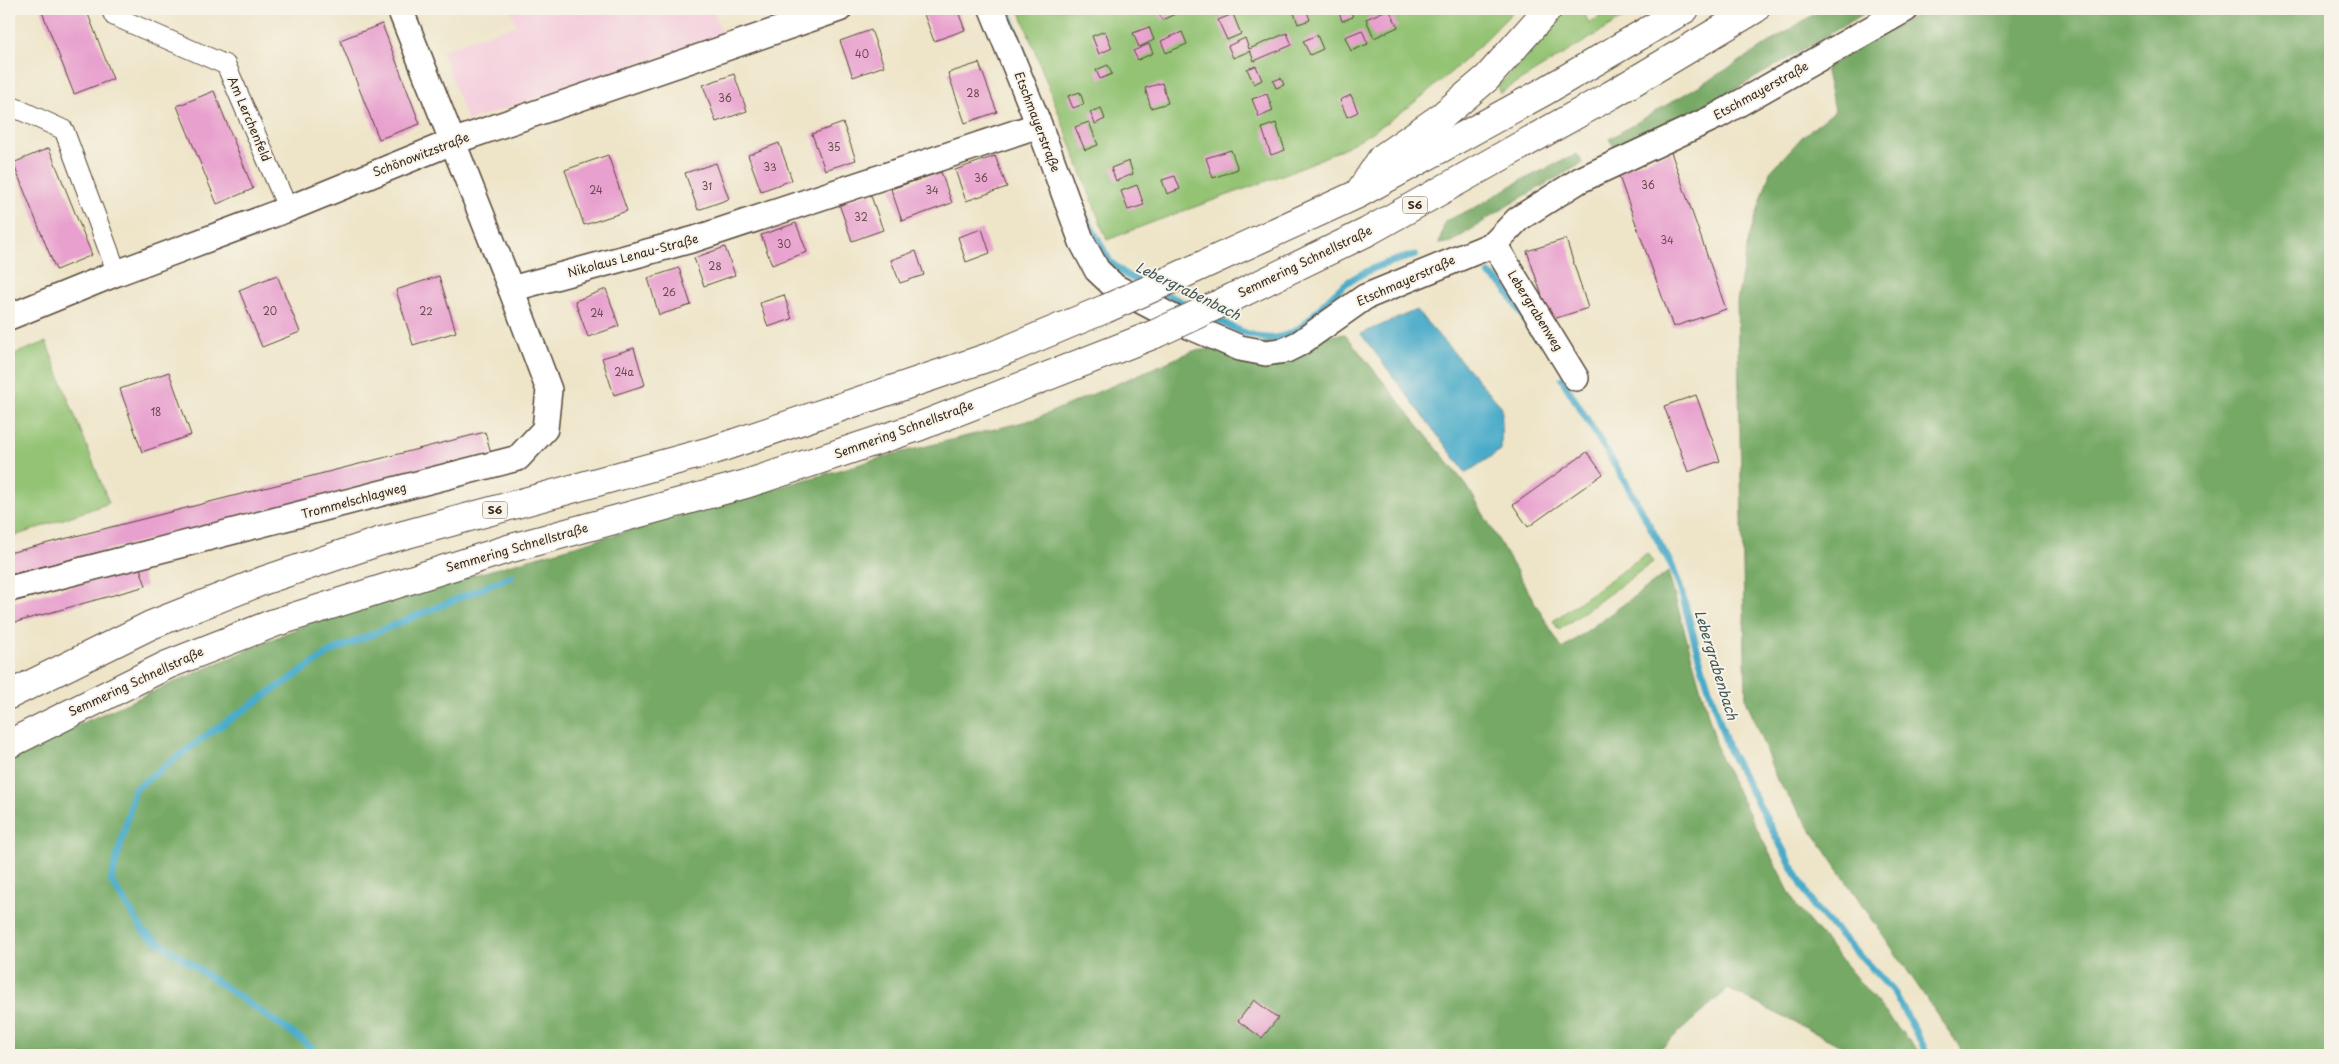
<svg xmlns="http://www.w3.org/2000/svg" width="2339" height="1064" font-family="'Playpen Sans',sans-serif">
  <rect width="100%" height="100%" fill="#f7f3e8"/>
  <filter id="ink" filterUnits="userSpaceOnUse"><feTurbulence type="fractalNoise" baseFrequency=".02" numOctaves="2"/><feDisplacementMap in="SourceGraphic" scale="10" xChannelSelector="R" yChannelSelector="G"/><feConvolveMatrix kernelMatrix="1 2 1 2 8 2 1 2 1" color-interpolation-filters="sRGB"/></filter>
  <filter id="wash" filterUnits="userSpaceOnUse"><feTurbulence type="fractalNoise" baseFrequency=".0096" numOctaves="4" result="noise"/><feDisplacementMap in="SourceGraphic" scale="20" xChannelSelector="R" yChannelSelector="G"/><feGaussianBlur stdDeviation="1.12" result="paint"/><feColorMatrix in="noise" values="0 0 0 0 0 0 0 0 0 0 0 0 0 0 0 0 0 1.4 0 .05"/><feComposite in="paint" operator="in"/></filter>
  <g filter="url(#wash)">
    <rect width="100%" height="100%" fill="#eee5c9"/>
    <!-- built -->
    <path fill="#f4cfdd" d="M511,9H713L722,35L467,121L442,50L516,25Z"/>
    <!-- green -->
    <g fill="#93c373" stroke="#677648">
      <path d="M1019,9H1515C1469,59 1415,108 1355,142C1326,158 1295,170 1264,182C1212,201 1159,219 1107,240Z"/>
      <path d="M1563,9H1583L1589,24L1610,9H1638L1500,93L1497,87L1537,46Z"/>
      <path d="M46,342L109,503L9,538V356Z"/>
      <path d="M1647,553L1653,562L1559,630L1553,621Z"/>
    </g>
    <!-- forest -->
    <g fill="#76a965" stroke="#586a42">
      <path d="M1822,9H1872L1695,113L1615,148L1609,139L1734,65Z"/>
      <path d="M1926,9H2330V1055H2049L2047,1050V1055H1965L1777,780L1746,699L1737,301L1749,238L1770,172L1803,136L1835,111L1825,68Z"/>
      <path d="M1577,154L1583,163L1512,203L1452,242L1439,244L1445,221L1476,207L1516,183Z"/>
      <path d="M1345,334L1467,486L1562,649L1668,572L1720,757L1797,907L1921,1055H1859L1728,989L1653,1055H9V760L82,723L314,621L895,454L1035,419L1193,351Z"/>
    </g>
    <!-- water -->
    <path fill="#4aabc9" stroke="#426a74" d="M1416,310L1502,407L1501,450L1466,473L1361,334Z"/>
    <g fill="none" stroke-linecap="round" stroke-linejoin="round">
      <!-- stream -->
      <g stroke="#4aabc9" stroke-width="7">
        <path d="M1007,9L1025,58"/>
        <path d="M1082,211L1110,262L1126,275L1144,284"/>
        <path d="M1489,274L1504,286L1535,336"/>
        <path d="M1161,292L1194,308"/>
        <path d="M1210,316C1246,334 1277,354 1310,319C1322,306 1334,292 1348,282C1369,268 1392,261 1415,255"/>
        <path d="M1562,379L1625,481L1672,566L1680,587L1700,660L1728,748L1814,907L1894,992L1928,1055"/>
        <path d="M318,1055L304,1041L144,932L111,881L135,789L211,732L332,651L512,576"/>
      </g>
    </g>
    <g id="blocks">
      <!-- building -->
      <g fill="#e8a0ce">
        <path d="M41,9H86L113,79L74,94Z"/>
        <path d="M922,9H957L965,30L934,41Z"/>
        <path d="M1157,9H1173L1175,14L1162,20Z"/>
        <path d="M1297,9H1306L1310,20L1298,24L1293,10Z"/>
        <path d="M1338,9H1350L1353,17L1342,21Z"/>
        <path d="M1389,9L1398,27L1374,38L1366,19Z"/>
        <path d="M1233,14L1241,34L1227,40L1218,20Z"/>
        <path d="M382,24L420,124L379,139L340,40Z"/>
        <path d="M1149,27L1154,40L1139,47L1133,33Z"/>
        <path d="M871,30L884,66L853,77L840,41Z"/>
        <path d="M1362,30L1368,44L1351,51L1345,37Z"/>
        <path d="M1105,31L1112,48L1099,54L1092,36Z"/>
        <path d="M1182,32L1187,44L1166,53L1161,41Z"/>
        <path d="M1287,33L1292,45L1254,61L1250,51L1233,58L1228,46L1245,38L1249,49Z"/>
        <path d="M1317,35L1323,49L1310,55L1303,41Z"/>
        <path d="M1149,44L1153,53L1138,60L1133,51Z"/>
        <path d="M979,63L997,112L965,123L948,73Z"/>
        <path d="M1108,65L1112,74L1100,79L1096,70Z"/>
        <path d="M1256,66L1262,80L1254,84L1247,69Z"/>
        <path d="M734,74L747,111L716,122L703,85Z"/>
        <path d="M1281,78L1284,85L1276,88L1273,81Z"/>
        <path d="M1162,83L1168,103L1151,108L1145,88Z"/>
        <path d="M214,91L253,189L217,204L177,106Z"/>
        <path d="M1080,92L1084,104L1073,108L1068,96Z"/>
        <path d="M1267,94L1273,111L1259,117L1252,99Z"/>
        <path d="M1351,95L1358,112L1347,117L1340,100Z"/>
        <path d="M1101,108L1105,119L1095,124L1090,112Z"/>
        <path d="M1089,122L1098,145L1085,150L1075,127Z"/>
        <path d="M843,123L856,160L825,170L812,134Z"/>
        <path d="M1276,123L1285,150L1271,155L1262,128Z"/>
        <path d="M779,143L792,180L761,191L748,155Z"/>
        <path d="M49,148L92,255L56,270L13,163Z"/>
        <path d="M1231,150L1238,169L1213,178L1206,158Z"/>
        <path d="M1671,152L1726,309L1673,327L1617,171Z"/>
        <path d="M608,155L627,211L584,225L565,170Z"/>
        <path d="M995,156L1007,187L966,201L955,170Z"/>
        <path d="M1129,161L1133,174L1116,181L1111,168Z"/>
        <path d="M716,163L729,199L698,210L685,173Z"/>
        <path d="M941,172L952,203L902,221L891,189Z"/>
        <path d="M1175,176L1180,189L1167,194L1162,180Z"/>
        <path d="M1137,185L1144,205L1128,210L1121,191Z"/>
        <path d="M870,193L883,230L852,241L839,204Z"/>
        <path d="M796,223L807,252L772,265L761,235Z"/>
        <path d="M982,229L990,253L966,262L958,237Z"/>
        <path d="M1566,239L1588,308L1550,320L1527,251Z"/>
        <path d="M725,247L735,275L704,286L694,258Z"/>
        <path d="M916,251L924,275L900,283L891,260Z"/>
        <path d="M679,268L691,305L659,315L648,278Z"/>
        <path d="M277,275L300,332L262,347L239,290Z"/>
        <path d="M439,276L456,332L413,345L396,290Z"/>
        <path d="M606,289L619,326L588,337L575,301Z"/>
        <path d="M784,295L792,319L768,327L760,303Z"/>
        <path d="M634,348L645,385L614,395L602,358Z"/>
        <path d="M169,372L191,435L142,452L120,389Z"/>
        <path d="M1696,395L1720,461L1688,472L1664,406Z"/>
        <path d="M485,432L491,453L9,575V553Z"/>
        <path d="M1587,452L1603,474L1528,527L1513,505Z"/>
        <path d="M140,568L146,586L9,624V603Z"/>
        <path d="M1254,1000L1278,1018L1262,1038L1238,1021Z"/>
      </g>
    </g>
  </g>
  <g filter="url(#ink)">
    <use href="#blocks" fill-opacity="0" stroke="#564638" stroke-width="1"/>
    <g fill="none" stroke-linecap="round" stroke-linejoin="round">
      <defs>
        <g id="pedestrian">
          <path d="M111,9L114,16L226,65L288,209"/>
          <path d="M9,105L64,130L117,273"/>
        </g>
        <g id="minor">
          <path d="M400,9L511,289L695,239L1039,125"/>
          <path d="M992,9L1039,125L1082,242L1097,270L1115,287L1191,327L1240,348L1266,353L1286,350L1300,343L1365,297L1494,244L1518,219L1580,180L1717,116L1906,9"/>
          <path d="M1494,244L1576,378"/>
          <path d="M9,317L117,273L288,209L452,142L839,9"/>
          <path d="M9,589L518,458L545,429L549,390L511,289"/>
        </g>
        <g id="motorway">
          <path d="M1360,191L1382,158L1441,117L1487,78L1548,9"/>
          <path d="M1168,281L1358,194L1545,91L1685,9"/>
          <path d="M1215,306L1367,232L1611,95L1755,9"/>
          <path d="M9,695L151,625L265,580L378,542L714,450L992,356L1105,309"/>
          <path d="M9,744L167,665L274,623L508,549L746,484L918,427L1155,334"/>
        </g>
      </defs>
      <!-- pedestrian casing -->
      <use href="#pedestrian" stroke="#564638" stroke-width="21"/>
      <!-- minor casing -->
      <use href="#minor" stroke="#564638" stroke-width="28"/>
      <!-- motorway casing -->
      <use href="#motorway" stroke="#564638" stroke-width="30"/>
      <!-- pedestrian -->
      <use href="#pedestrian" stroke="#fff" stroke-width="19"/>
      <!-- minor -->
      <use href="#minor" stroke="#fff" stroke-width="25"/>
      <!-- motorway -->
      <use href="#motorway" stroke="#fff" stroke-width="28"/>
      <defs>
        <g id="motorway-bridge">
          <path d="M1105,309L1168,281"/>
          <path d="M1155,334L1215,306"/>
        </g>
      </defs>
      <!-- motorway-bridge casing -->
      <use href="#motorway-bridge" stroke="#564638" stroke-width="30" stroke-linecap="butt"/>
      <!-- motorway-bridge -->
      <use href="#motorway-bridge" stroke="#fff" stroke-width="28"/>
    </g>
  </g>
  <g text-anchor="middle" stroke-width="4" stroke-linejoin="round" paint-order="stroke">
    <!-- number labels -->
    <g font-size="10" fill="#66484a">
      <text x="862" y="58">40</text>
      <text x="973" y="97">28</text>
      <text x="725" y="102">36</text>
      <text x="834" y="151">35</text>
      <text x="770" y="171">33</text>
      <text x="981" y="182">36</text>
      <text x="1648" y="189">36</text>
      <text x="707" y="190">31</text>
      <text x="596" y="194">24</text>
      <text x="932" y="194">34</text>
      <text x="861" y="221">32</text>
      <text x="1667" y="244">34</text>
      <text x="784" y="248">30</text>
      <text x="715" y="270">28</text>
      <text x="669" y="296">26</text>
      <text x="270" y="315">20</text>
      <text x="426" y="315">22</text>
      <text x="597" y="317">24</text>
      <text x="624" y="376">24a</text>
      <text x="156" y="416">18</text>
    </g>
    <!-- shield labels -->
    <g fill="#f7f3e8" stroke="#73665b" stroke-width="1">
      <rect x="1402.5" y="196.5" width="25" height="17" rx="4"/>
      <rect x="482.5" y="501.5" width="25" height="17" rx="4"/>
    </g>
    <g font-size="11" font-weight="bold" fill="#3b2a1e">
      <text x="1415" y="209">S6</text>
      <text x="495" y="514">S6</text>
    </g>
    <!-- street labels -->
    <g font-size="12" fill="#3b2a1e" stroke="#f7f3e8">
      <text transform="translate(1761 91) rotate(-29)" y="4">Etschmayerstraße</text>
      <text transform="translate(249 119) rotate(67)" y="4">Am Lerchenfeld</text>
      <text transform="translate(1037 122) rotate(69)" y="4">Etschmayerstraße</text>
      <text transform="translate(421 155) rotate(-21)" y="4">Schönowitzstraße</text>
      <text transform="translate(633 256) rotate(-15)" y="4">Nikolaus Lenau-Straße</text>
      <text transform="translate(1305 262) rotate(-26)" y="4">Semmering Schnellstraße</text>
      <text transform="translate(1406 281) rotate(-24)" y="4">Etschmayerstraße</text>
      <text transform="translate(1535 311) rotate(58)" y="4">Lebergrabenweg</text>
      <text transform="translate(904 430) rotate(-20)" y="4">Semmering Schnellstraße</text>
      <text transform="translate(354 501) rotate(-15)" y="4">Trommelschlagweg</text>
      <text transform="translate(517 548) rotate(-16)" y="4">Semmering Schnellstraße</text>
      <text transform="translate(136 682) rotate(-25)" y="4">Semmering Schnellstraße</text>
    </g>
    <!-- water labels -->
    <g font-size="14" font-style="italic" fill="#40575a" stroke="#f7f3e8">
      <text transform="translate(1188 291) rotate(26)" y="5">Lebergrabenbach</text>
      <text transform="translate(1716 665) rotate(73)" y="5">Lebergrabenbach</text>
    </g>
  </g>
  <!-- margin -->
  <rect width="2339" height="1064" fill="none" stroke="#f7f3e8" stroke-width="30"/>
</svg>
